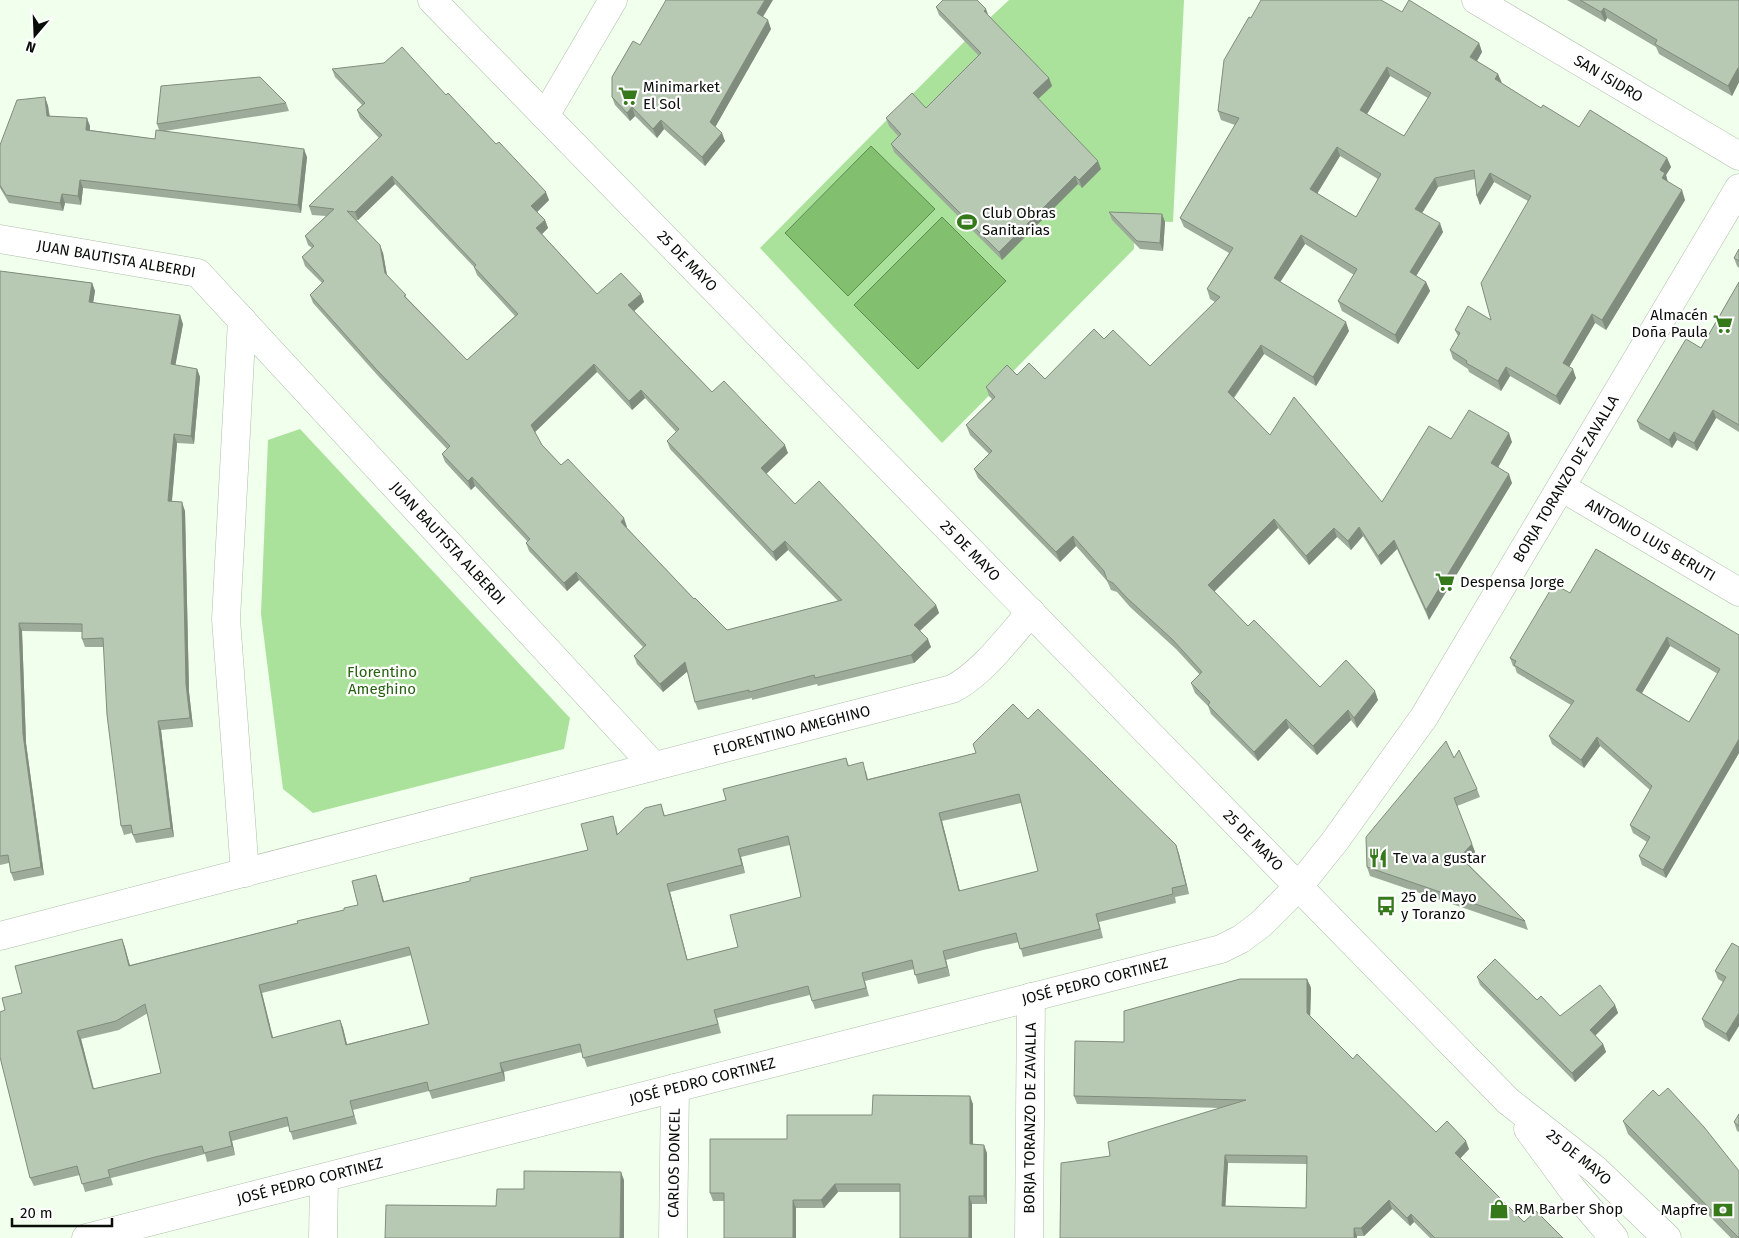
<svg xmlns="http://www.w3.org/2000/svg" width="1739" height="1238" font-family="'Fira Sans',sans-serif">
  <rect width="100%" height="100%" fill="#f1ffed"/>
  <!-- green -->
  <g fill="#abe29b">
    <path d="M1009,0H1184L1173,222L1148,221L1134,237V249L942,443L760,248L965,41Z"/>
    <path d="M300,429L570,718L564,749L313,813L283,789L261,614L268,440Z"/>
  </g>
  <!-- water -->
  <g fill="#82c06f" stroke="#5d8b50">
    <path d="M871,146L935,209L848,296L785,233Z"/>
    <path d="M942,217L1006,281L918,369L854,305Z"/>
  </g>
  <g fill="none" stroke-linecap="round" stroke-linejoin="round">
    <defs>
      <g id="minor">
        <path id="s1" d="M432,0L1508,1101L1596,1170L1667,1238"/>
        <path id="s2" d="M1476,0L1739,156"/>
        <path d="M545,116L613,0"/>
        <path id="s3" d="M0,239L198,273L654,766"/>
        <path d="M242,320L226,619L245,873"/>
        <path id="s4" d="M1561,487L1739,592"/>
        <path id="s5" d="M0,936L952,689C981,675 1009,637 1031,612"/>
        <path d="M1528,1129L1572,1189L1614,1238"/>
        <path id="s6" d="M86,1238L1221,949L1241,939L1261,924L1299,886L1335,841L1424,717L1739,188"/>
        <path d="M323,1238L324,1178"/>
        <path id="s7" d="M673,1238L675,1088"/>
        <path id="s8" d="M1029,1238L1031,997"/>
      </g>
    </defs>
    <!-- minor casing -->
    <use href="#minor" stroke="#aebeaa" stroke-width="29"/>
    <!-- minor -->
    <use href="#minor" stroke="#fff" stroke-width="28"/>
  </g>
  <!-- wall -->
  <g fill="#9dac9a" fill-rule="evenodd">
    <path d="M1567,0H1739V82L1732,96L1659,54L1656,47L1607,18L1605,22Z"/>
    <path d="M936,7L989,16L1049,78L1052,86L1038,99L1101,169L1082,188L1078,184L1002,260L894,152L891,144L898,136L889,126L886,118L926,108L979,56L939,15Z"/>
    <path d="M1402,12L1479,43L1482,52L1477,61L1498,74L1501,83L1541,108L1579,127L1667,158L1671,167L1666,175L1668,182L1685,200L1606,330L1595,323L1569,367L1576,378L1560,405L1510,376L1501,391L1469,372L1468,369L1453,359L1450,350L1458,336L1455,330L1491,320L1528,201L1494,182L1480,205L1477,196L1475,179L1438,187L1422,213L1443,232L1416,276L1426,282L1430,291L1398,344L1342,311L1338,301L1354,275L1305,244L1280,282L1349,331L1316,386L1264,354L1234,398L1270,435L1382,502L1451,439L1512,442L1498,467L1512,483L1429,620L1397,549L1381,565L1363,536L1351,550L1337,537L1309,565L1278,528L1214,591L1248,626L1320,687L1378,700L1357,728L1351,720L1317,755L1289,728L1258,761L1211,714L1208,706L1195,693L1191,683L1200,675L1176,649L1130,607L1117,592L1111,590L1107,581L1076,546L1060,562L978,478L974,469L989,454L970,435L966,425L992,399L989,396L986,387L1017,375L1045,379L1104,339L1150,366L1215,302L1210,299L1207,289L1229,253L1184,227L1180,218L1235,125L1221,120L1218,111L1251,18ZM1390,76L1428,98L1404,136L1367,114ZM1340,156L1378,179L1356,217L1317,193Z"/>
    <path d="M763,17L771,29L715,127L725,141L705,166L664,129L657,138L635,116L630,121L615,105L612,97L640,45Z"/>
    <path d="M332,69L446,95L549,200L537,212L545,220L548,228L542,234L597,294H641L644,302L634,311L712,392L788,453L766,474L795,504L936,605L939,613L920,631L931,647L914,663L818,686L817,684L752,700V698L698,710L695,702L688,671L663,692L637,664L634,656L643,647L579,580L567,591L529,551L526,543L528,542L475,486L471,490L445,462L442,454L447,449L379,377L313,303L310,295L322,283L305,266L302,257L312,248L308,245L305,236L326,216L312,215L309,206L379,138L360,118L357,110L362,105L335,77ZM395,184L474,267L477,275L515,316L467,360L407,298L387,275L383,253L356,220H358ZM597,372L632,410L645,398L676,432L667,441L670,449L776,561L788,550L838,601L727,630L694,599L626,527H627L561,465L542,445L535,432Z"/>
    <path d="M45,97L48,106L50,116L90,126V130L155,139L159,130L157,124L286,103L289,111L165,131L307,157L301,213L83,188L81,205L65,203L63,211L9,203L0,188V145Z"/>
    <path d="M1109,212L1162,214L1165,222L1163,251L1140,249L1112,220Z"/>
    <path d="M1739,249V268L1737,266L1734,258Z"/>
    <path d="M0,271L92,283L95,291L93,302L183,324L175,365L197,369L200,377L194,444L177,443L172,501L185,511L189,692L193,727L161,730L174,837L136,843L132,833L124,835L121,826L104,647H85L82,639V632L22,631L26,743L44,875L14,881L11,873L9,863L0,865Z"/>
    <path d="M1739,282V432L1716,418L1697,451L1677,440L1672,448L1640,429L1637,421L1701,348Z"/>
    <path d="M1570,593L1739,635V753L1666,878L1642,865L1639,856L1647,842L1633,833L1630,825L1650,790L1600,746L1584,768L1552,744L1549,736L1571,705L1517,673L1515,667L1513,666L1510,658ZM1670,646L1718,674L1689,722L1642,693Z"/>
    <path d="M1028,719L1176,845L1179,854L1189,894L1175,897L1176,903L1099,922L1103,938L1023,957L1019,942L983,950L946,960L950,976L918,984L914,969L865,981L869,996L815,1009L810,995L717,1018L721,1033L587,1067L582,1052L504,1072L505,1081L432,1099L429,1091L353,1110L357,1124L293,1140L289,1126L232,1141L235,1155L207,1162L205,1154L159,1166L111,1178L113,1185L85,1192L80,1175L34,1186L30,1178L5,1010L22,993L122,939L130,965L298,923L344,910L358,905L379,884L384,901L470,881L588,850L616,825L618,835L661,804L665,816L726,800L846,758L849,766L866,771L868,779L976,753ZM1021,803L1038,871L960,891L942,821ZM790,845L801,897L738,947L687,960L670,892L745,873L741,857ZM412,955L429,1024L347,1044L343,1028L340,1020L273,1038L262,993ZM148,1013L161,1073L94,1089L81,1039L119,1030Z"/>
    <path d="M1454,758L1477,789L1480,797L1457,806L1475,852L1466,862L1525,921L1528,930L1370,876L1367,867Z"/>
    <path d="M1732,943L1729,1042L1705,1027L1702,1019L1723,982L1718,979L1715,971Z"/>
    <path d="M1477,977L1537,1000L1560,1016L1615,1005L1618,1013L1595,1035L1603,1044L1606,1052L1575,1082L1480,985Z"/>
    <path d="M1307,979L1311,988L1310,1016L1353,1059L1436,1132L1469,1149L1460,1158L1524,1222L1563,1238H1430L1414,1222L1410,1226L1392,1209L1364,1236H1357V1238H1060L1110,1156L1221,1108L1077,1104L1074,1096L1124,1042ZM1228,1163L1307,1164L1306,1208L1225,1206Z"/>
    <path d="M1659,1096L1739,1238H1731L1628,1134L1623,1121Z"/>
    <path d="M973,1104V1144L987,1153V1204H972L900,1192H838L824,1208H796L724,1201H713L710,1193L787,1139L872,1115Z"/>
    <path d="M1739,1114V1132L1737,1131L1734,1122Z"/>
  </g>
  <!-- shaded-wall -->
  <g fill="#808c7d">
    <path d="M765,0H773L760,22L757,13Z"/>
    <path d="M1604,8L1607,18L1605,22L1601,12Z"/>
    <path d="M986,9L989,17L984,11Z"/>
    <path d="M768,20L771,29L713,131L710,122Z"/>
    <path d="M1479,43L1482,52L1474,66L1470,57Z"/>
    <path d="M1387,67L1390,76L1364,119L1360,110Z"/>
    <path d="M1738,68L1739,70V82L1732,96L1728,86Z"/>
    <path d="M1498,74L1502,83L1495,79Z"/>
    <path d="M1049,78L1052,86L1036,101L1033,93Z"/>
    <path d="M45,97L48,106L50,124L47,116Z"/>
    <path d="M632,107L635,116L630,121L627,113Z"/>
    <path d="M87,118L90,126L89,138L86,130Z"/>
    <path d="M661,120L664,129L657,138L653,129Z"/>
    <path d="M722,133L725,141L705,166L702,157Z"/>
    <path d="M1337,147L1340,156L1314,199L1310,189Z"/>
    <path d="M304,149L307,157L301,213L298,205Z"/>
    <path d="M1667,158L1671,167L1666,175L1668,183L1665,187L1660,170Z"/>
    <path d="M1098,161L1101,169L1082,188L1079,180Z"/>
    <path d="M1490,173L1494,182L1480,205L1477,196Z"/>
    <path d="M392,176L395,184L358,220L355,212Z"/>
    <path d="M1075,176L1078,184L1002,260L999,252Z"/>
    <path d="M1435,178L1438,187L1419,218L1415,209Z"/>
    <path d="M80,180L83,188L81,205L78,196Z"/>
    <path d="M1682,190L1685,200L1606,330L1602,320Z"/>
    <path d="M546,192L549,200L534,215L531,206Z"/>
    <path d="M62,194L65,203L63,211L60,203Z"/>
    <path d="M1162,214L1165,222L1163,251L1160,243Z"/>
    <path d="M545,220L548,228L539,237L536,228Z"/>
    <path d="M1440,223L1443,232L1413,281L1410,272Z"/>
    <path d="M1301,235L1305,244L1277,287L1274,278Z"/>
    <path d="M380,245L383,253L388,281L385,273Z"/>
    <path d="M1426,282L1430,291L1398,344L1395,335Z"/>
    <path d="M92,283L95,291L92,310L89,302Z"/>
    <path d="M641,294L644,302L631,314L628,305Z"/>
    <path d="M1592,314L1595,323L1566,372L1563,363Z"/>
    <path d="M180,315L183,324L174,373L171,364Z"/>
    <path d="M1346,322L1349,331L1316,386L1313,377Z"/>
    <path d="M1261,345L1264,354L1231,401L1228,392Z"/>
    <path d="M594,364L597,372L534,433L531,425Z"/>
    <path d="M1506,367L1510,376L1501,391L1498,381Z"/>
    <path d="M197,369L200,377L194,444L191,436Z"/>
    <path d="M1573,369L1576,378L1560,405L1556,396Z"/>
    <path d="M641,390L645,398L632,410L629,401Z"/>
    <path d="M1713,410L1716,418L1697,451L1694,443Z"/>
    <path d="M1674,432L1677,440L1672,448L1669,440Z"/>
    <path d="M1509,433L1512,442L1495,473L1491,463Z"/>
    <path d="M174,434L177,443L171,509L168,501Z"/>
    <path d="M785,445L788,453L764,476L761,468Z"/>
    <path d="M1509,474L1512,483L1429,620L1426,610Z"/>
    <path d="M472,477L475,486L471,490L468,481Z"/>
    <path d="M182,502L185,511L189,692L193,727L190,718L186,684Z"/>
    <path d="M624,518L627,527L624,530L621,522Z"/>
    <path d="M1274,519L1278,528L1212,594L1208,585Z"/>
    <path d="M1359,527L1363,536L1351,550L1348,541Z"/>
    <path d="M1334,528L1337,537L1309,565L1306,556Z"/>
    <path d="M1073,536L1076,546L1060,562L1056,552Z"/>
    <path d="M1394,540L1397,549L1381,565L1378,556Z"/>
    <path d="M785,541L788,550L776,561L773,552Z"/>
    <path d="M576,572L579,580L567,591L564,583Z"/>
    <path d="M936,605L939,613L917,633L914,625Z"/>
    <path d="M19,623L22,631L26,743L44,875L41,867L23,734Z"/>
    <path d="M1667,637L1670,646L1639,698L1636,690Z"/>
    <path d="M928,639L931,647L914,663L911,655Z"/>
    <path d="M685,662L689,670L663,692L660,684Z"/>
    <path d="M1375,691L1378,700L1357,728L1354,718Z"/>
    <path d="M1348,710L1351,720L1317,755L1313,746Z"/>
    <path d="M1286,719L1289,728L1258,761L1254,752Z"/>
    <path d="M158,721L161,730L174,837L171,828Z"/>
    <path d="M1597,737L1600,746L1584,768L1581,760Z"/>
    <path d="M1739,739V753L1666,878L1663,870Z"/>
    <path d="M939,813L942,821L962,900L959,891Z"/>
    <path d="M1472,844L1475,852L1463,865L1460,857Z"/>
    <path d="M1176,845L1179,854L1189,894L1186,885Z"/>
    <path d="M738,849L741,857L745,873L742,865Z"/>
    <path d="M376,875L379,884L386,910L383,902Z"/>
    <path d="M667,884L670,892L690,969L687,960Z"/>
    <path d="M122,939L125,947L132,974L129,966Z"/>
    <path d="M943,951L946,960L950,976L947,967Z"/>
    <path d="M1307,979L1311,988L1310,1022L1307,1013Z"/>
    <path d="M259,985L262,993L275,1046L272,1038Z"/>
    <path d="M1615,1005L1618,1013L1593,1038L1590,1030Z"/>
    <path d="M1739,1013V1026L1729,1042L1726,1034Z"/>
    <path d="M340,1020L343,1028L349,1053L346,1045Z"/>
    <path d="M77,1031L81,1039L96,1098L93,1089Z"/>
    <path d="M1603,1044L1606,1052L1575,1082L1572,1073Z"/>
    <path d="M500,1063L504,1072L505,1081L502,1072Z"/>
    <path d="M970,1096L973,1104V1153L970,1144Z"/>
    <path d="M229,1132L232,1141L235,1155L232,1146Z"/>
    <path d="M1466,1141L1469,1149L1458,1161L1455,1153Z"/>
    <path d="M984,1145L987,1153V1204L984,1196Z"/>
    <path d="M1225,1155L1228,1163L1225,1214L1222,1206Z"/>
    <path d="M621,1172L624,1180V1238H620Z"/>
    <path d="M835,1184L838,1192L824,1208L821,1200Z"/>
    <path d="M969,1196L972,1204V1238H969Z"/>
    <path d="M793,1200L796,1208V1238H793Z"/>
    <path d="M1389,1200L1392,1209L1364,1236L1361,1228Z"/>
    <path d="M1411,1214L1414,1222L1410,1226L1407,1218Z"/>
    <path d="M1354,1228L1357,1236V1238H1354Z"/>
  </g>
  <!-- building -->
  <g fill="#b7c8b3" stroke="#808c7d" fill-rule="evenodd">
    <path d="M666,0H765L757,13L768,20L710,122L722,133L702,157L661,120L653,129L632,107L627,113L612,97V77L633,41L640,45Z"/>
    <path d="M943,0H977L986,9L984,11L1049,78L1033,93L1098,161L1079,180L1075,176L999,252L891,144L901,134L886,118L912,93L926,108L981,53L936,7Z"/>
    <path d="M1261,0H1381L1402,12L1409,0L1479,43L1470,57L1498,74L1495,79L1541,108L1543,105L1579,127L1590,110L1667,158L1660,170L1665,173L1662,178L1682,190L1602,320L1592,314L1563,363L1573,369L1556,396L1506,367L1498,381L1466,363L1467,361L1450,350L1460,333L1455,330L1468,306L1491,320L1481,283L1531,196L1490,173L1477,196L1474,170L1435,178L1415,209L1440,223L1410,272L1426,282L1395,335L1338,301L1357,269L1301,235L1274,278L1346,322L1313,377L1261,345L1228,392L1270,435L1294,397L1382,502L1429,426L1451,439L1469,410L1509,433L1491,463L1509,474L1426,610L1394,540L1378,556L1359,527L1348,541L1334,528L1306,556L1274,519L1208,585L1248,626L1254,620L1320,687L1346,660L1375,691L1354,718L1348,710L1313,746L1286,719L1254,752L1208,705L1210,702L1191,683L1202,672L1173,640L1127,598L1113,583L1107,580L1104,571L1073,536L1056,552L974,469L992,451L966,425L995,397L986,387L1007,365L1017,375L1029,363L1045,379L1094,329L1104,339L1113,330L1150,366L1220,297L1207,289L1233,248L1180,218L1239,118L1218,111L1224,60L1249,17L1251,18ZM1387,67L1431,93L1404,136L1360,110ZM1337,147L1381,174L1356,217L1310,189Z"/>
    <path d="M1580,0H1739V68H1738L1728,86L1655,44L1657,40L1604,8L1601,12Z"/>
    <path d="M402,47L446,95L448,93L496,144L499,142L546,192L531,206L545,220L536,228L597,294L621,273L641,294L628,305L712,392L724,381L785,445L761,468L795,504L819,481L936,605L914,625L928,639L911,655L815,678L814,675L749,692V690L695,702L685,662L660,684L634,656L646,645L576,572L564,583L526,543L530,539L472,477L468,481L442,454L450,446L376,369L310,295L324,281L302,257L314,246L305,236L334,209L309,206L382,135L357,110L365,103L332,69L384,63ZM392,176L476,265L474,267L518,314L467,360L404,296L406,295L385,273L380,245L347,211L355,212ZM594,364L629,401L641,390L679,429L667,441L773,552L785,541L842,600L727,630L695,598L694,599L621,522L624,518L568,459L561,465L542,445L531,425Z"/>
    <path d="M260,77L286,103L157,124L161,86Z"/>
    <path d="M45,97L47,116L87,118L86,130L155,139L156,130L304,149L298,205L80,180L78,196L62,194L60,203L6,195L0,185V145L17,100Z"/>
    <path d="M1109,212L1162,214L1160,243L1137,241Z"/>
    <path d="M1739,249V261L1734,258Z"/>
    <path d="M0,271L92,283L89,302L180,315L171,364L197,369L191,436L174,434L168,501L182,502L186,684L190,718L158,721L171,828L133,835L131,825L121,826L107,715L103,638L82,639V624L19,623L23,734L41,867L11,873L8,855L0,856Z"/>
    <path d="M1739,282V425L1713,410L1694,443L1674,432L1669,440L1637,421L1686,339L1701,348Z"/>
    <path d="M1596,549L1739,635V739L1663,870L1639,856L1650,837L1630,825L1652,786L1597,737L1581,760L1549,736L1574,701L1514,665L1516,661L1510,658L1554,584L1570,593ZM1667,637L1720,669L1689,722L1636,690Z"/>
    <path d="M1013,704L1028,719L1038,709L1176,845L1186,885L1172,888L1173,894L1096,914L1100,929L1020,949L1016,933L980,942L943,951L947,967L915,975L912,960L862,973L866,988L812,1001L808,986L714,1010L718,1024L583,1058L580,1044L500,1063L502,1072L429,1091L427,1082L350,1101L354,1116L290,1132L287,1117L229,1132L232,1146L204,1153L202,1146L155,1157L108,1170L110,1177L82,1184L77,1166L30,1178L0,1057V1012L5,1010L2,998L22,993L15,966L122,939L129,966L298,923L297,921L344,910V908L358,905L352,881L376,875L383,902L470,881V878L588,850L581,824L613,816L617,835L645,808L661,804L664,816L726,800L723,789L846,758L848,766L863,762L867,780L976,753L973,744ZM1019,794L1038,871L959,891L939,813ZM788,836L801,897L730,915L738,947L687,960L667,884L742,865L738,849ZM409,947L429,1024L346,1045L340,1020L272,1038L259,985ZM145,1004L161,1073L93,1089L77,1031L116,1021Z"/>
    <path d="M1446,741L1454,758L1459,750L1477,789L1454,798L1472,844L1460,857L1525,921L1367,867L1366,837Z"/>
    <path d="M1732,943L1739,947V1013L1726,1034L1702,1019L1726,977L1715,971Z"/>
    <path d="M1495,959L1537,1000L1541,996L1560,1016L1600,985L1615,1005L1590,1030L1603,1044L1572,1073L1477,977Z"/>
    <path d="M1240,979H1307V1013L1353,1059L1357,1054L1436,1132L1447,1121L1466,1141L1455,1153L1524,1222L1536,1211L1563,1238H1435L1411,1214L1407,1218L1389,1200L1361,1228H1354V1238H1060L1061,1163L1110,1156L1108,1142L1246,1100L1074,1096L1075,1041L1124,1042V1011ZM1225,1155L1307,1156L1306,1208L1222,1206Z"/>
    <path d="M1668,1088L1704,1127L1739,1171V1238L1623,1121L1653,1090L1659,1096Z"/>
    <path d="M873,1095L970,1096V1144L984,1145V1196H969V1238H900V1184H835L821,1200H793V1238H724V1193H710V1139H787V1115H872Z"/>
    <path d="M1739,1114V1126L1734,1122Z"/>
    <path d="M524,1171L621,1172L620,1238H385L386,1205L496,1206L497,1189H524Z"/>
  </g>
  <!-- icons -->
  <defs>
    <symbol id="supermarket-bare" viewBox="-9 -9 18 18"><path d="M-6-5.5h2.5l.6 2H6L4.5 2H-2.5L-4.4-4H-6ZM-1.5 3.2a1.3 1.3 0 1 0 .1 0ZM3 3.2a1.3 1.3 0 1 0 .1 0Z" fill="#35791b" stroke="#fff" stroke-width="2.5" paint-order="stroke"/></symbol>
    <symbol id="stadium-bare" viewBox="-9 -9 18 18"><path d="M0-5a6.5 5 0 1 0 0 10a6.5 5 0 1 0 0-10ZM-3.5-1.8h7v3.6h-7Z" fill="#35791b" stroke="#fff" stroke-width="2.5" paint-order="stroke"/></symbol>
    <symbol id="restaurant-bare" viewBox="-9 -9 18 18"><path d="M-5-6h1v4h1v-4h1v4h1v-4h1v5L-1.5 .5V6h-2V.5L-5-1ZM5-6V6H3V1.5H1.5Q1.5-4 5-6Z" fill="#35791b" stroke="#fff" stroke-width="2.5" paint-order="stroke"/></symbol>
    <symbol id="bus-bare" viewBox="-9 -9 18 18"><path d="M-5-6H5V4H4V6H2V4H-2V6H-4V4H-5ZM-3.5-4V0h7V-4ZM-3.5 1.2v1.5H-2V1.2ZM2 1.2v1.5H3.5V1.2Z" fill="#35791b" stroke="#fff" stroke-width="2.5" paint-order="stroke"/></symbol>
    <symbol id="shop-bare" viewBox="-9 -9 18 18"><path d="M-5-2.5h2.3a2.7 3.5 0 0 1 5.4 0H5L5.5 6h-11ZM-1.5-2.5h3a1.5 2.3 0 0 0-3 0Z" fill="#35791b" stroke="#fff" stroke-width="2.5" paint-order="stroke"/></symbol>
    <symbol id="bank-bare" viewBox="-9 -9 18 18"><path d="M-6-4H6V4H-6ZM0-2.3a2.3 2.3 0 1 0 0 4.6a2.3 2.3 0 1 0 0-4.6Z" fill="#35791b" stroke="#fff" stroke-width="2.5" paint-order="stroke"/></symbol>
  </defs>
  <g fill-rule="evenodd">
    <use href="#supermarket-bare" x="614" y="82" width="28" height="28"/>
    <use href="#stadium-bare" x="953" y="208" width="28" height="28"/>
    <use href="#supermarket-bare" x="1709" y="310" width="28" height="28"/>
    <use href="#supermarket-bare" x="1431" y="568" width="28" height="28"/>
    <use href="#restaurant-bare" x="1364" y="844" width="28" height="28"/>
    <use href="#bus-bare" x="1372" y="892" width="28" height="28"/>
    <use href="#shop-bare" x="1485" y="1195" width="28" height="28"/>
    <use href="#bank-bare" x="1709" y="1196" width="28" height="28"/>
  </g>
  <g text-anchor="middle" stroke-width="4.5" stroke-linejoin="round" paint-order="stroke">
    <!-- street labels -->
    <g font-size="15" fill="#080e07" stroke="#fff">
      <text dy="5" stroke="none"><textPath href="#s2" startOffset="154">SAN ISIDRO</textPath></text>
      <text dy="5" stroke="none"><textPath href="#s3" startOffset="118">JUAN BAUTISTA ALBERDI</textPath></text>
      <text dy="5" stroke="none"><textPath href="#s1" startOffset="365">25 DE MAYO</textPath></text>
      <text dy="5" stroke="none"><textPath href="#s6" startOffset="1760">BORJA TORANZO DE ZAVALLA</textPath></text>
      <text dy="5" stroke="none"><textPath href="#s4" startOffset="104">ANTONIO LUIS BERUTI</textPath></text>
      <text dy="5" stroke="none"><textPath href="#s3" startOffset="569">JUAN BAUTISTA ALBERDI</textPath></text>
      <text dy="5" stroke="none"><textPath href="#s1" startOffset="770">25 DE MAYO</textPath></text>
      <text dy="5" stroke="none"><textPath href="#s5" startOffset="818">FLORENTINO AMEGHINO</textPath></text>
      <text dy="5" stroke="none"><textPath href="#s1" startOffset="1175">25 DE MAYO</textPath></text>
      <text dy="5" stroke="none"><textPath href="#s6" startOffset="1041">JOSÉ PEDRO CORTINEZ</textPath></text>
      <text dy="5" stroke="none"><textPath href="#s6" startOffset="636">JOSÉ PEDRO CORTINEZ</textPath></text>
      <text dy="5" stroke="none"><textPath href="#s8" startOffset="120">BORJA TORANZO DE ZAVALLA</textPath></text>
      <text dy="5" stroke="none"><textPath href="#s1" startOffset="1630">25 DE MAYO</textPath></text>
      <text dy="5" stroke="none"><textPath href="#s7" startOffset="75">CARLOS DONCEL</textPath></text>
      <text dy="5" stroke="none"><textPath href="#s6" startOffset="231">JOSÉ PEDRO CORTINEZ</textPath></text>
    </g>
    <!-- poi labels -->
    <g font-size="15" fill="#080e07" stroke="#fff" text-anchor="start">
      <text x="643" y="92">Minimarket<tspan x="643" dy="17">El Sol</tspan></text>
      <text x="982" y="218">Club Obras<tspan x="982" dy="17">Sanitarias</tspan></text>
      <text x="1708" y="320" text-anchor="end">Almacén<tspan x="1708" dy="17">Doña Paula</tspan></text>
      <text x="1460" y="587">Despensa Jorge</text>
      <text x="1393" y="863">Te va a gustar</text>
      <text x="1401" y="902">25 de Mayo<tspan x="1401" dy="17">y Toranzo</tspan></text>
      <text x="1514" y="1214">RM Barber Shop</text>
      <text x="1708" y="1215" text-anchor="end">Mapfre</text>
    </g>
    <!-- park labels -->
    <g font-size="15" fill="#286211" stroke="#fff">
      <text x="382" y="677">Florentino<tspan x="382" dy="17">Ameghino</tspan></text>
    </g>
  </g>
  <!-- north arrow -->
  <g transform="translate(35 35) rotate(199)" stroke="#ffffff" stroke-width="4" paint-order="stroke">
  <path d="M0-4L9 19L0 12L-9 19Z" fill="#080e07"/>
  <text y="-8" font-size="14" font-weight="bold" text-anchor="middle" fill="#080e07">N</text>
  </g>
  <!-- scale -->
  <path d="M12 1218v8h100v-8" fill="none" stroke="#080e07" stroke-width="2.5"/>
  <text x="20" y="1218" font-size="15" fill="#080e07" stroke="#ffffff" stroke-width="4" paint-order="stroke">20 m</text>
</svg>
